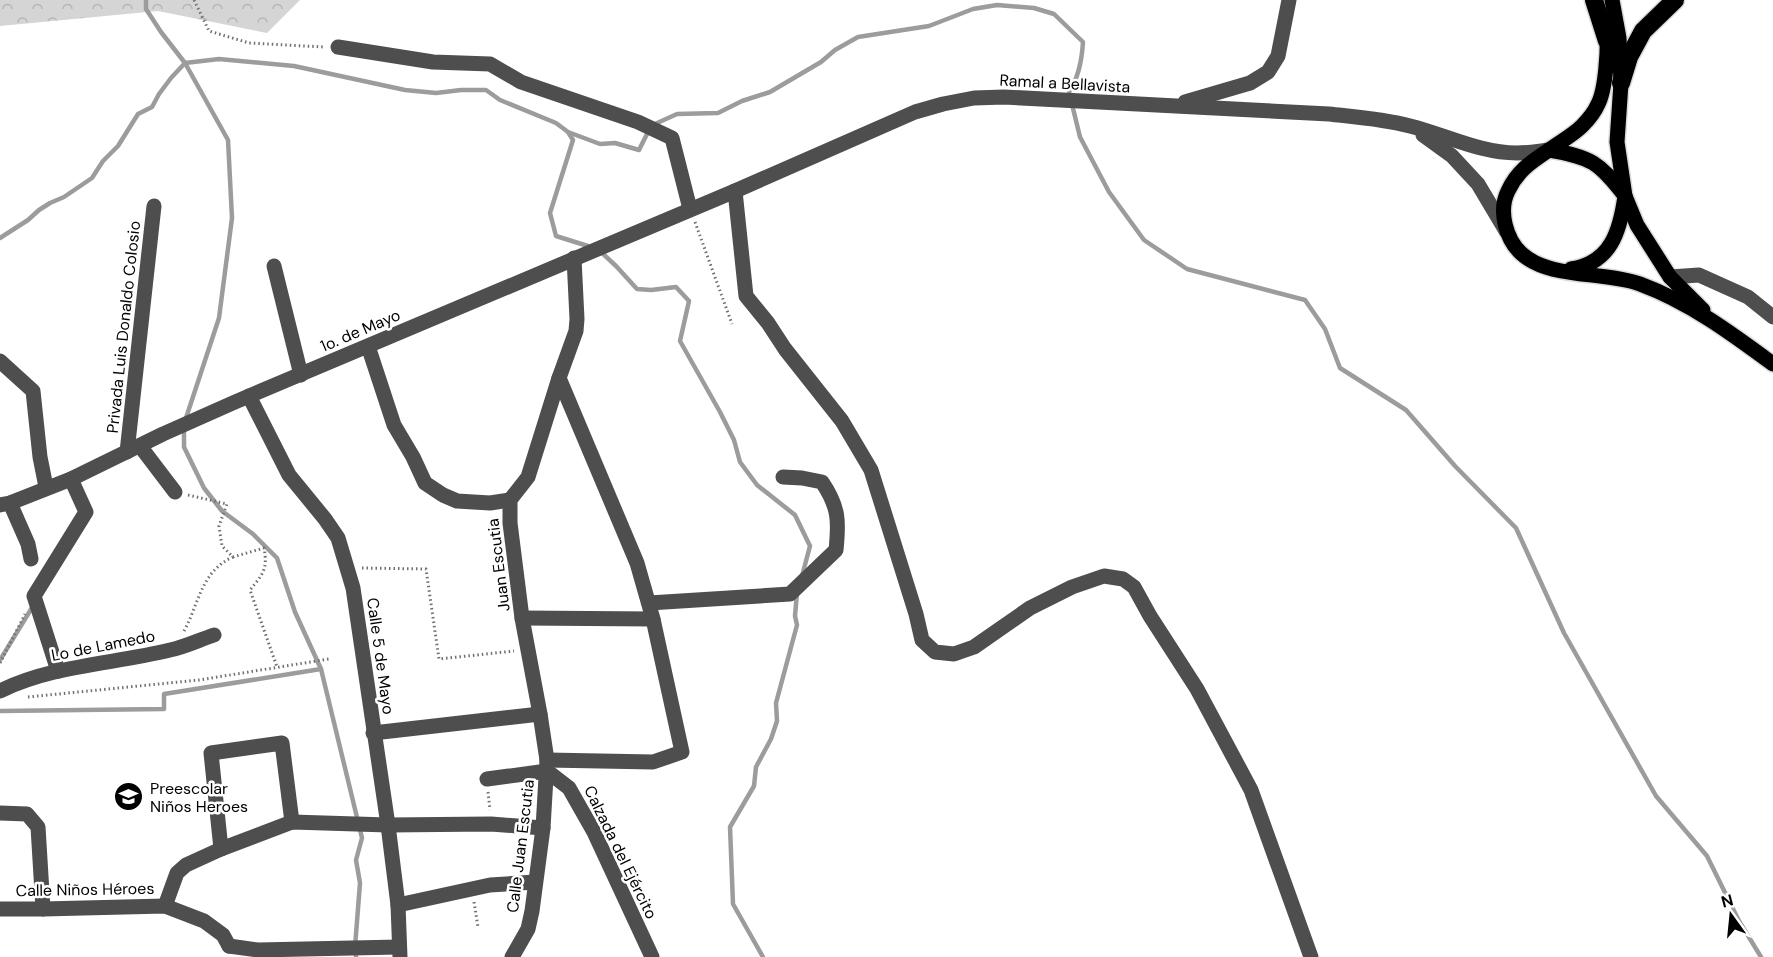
<svg xmlns="http://www.w3.org/2000/svg" width="1773" height="957" font-family="'DM Sans',sans-serif">
  <defs>
    <pattern id="forest-crowns" width="20" height="18" patternUnits="userSpaceOnUse" patternTransform="scale(1.5)"><rect width="20" height="18" fill="#d5d5d5"/><path d="M2 6a3 3 0 1 1 6 0M12 15a3 3 0 1 1 6 0" fill="none" stroke="#b5b5b5"/></pattern>
  </defs>
  <rect width="100%" height="100%" fill="#fff"/>
  <!-- forest -->
  <path fill="url(#forest-crowns)" d="M0,0H300L267,33L158,11L0,26Z"/>
  <g fill="none" stroke-linecap="round" stroke-linejoin="round">
    <!-- stream -->
    <g stroke="#9c9c9c" stroke-width="4.5">
      <path d="M146,0V9L161,32L185,63L228,140L232,218L219,318L185,421"/>
      <path d="M655,124L677,114L718,113L742,101L770,92L821,62L835,50L858,37L929,26L973,9L997,5L1034,8L1054,14L1083,42C1082,59 1079,77 1069,92L1080,137L1109,192L1144,240L1187,269L1305,300L1325,329L1340,368L1406,410L1455,466L1516,528L1564,633L1656,796L1707,856L1739,921L1761,957"/>
      <path d="M568,132L600,144L615,143L639,150L649,130"/>
      <path d="M0,238L28,220L39,210L50,203L64,197L92,178L103,161L118,146L138,114L152,107L159,94L171,78L185,63L219,59L294,66L405,90L436,93L461,90H486L500,100L556,123L568,132L573,140L550,213L556,236L591,247"/>
      <path d="M601,252L616,266L637,289L651,290L676,287L689,301L680,341L720,412L734,440L740,462L757,485L795,515L810,546L802,576"/>
      <path d="M184,429V447L204,488L222,511L253,534L277,558L295,612L321,669L362,838L356,860L360,883L355,947L356,957"/>
      <path d="M0,660L33,606"/>
      <path d="M0,711L164,709V694L321,669"/>
      <path d="M763,957L733,904L730,827L754,786L756,767L771,739L777,721L776,703L797,625L795,616L797,593"/>
    </g>
    <defs>
      <g id="major">
        <path d="M1612,0L1619,38L1621,83L1617,142L1625,196L1637,225L1670,277L1703,310"/>
        <path d="M1607,31C1608,48 1606,89 1598,104C1595,111 1588,120 1582,126C1573,135 1560,142 1549,150C1531,162 1517,171 1508,191C1498,211 1506,240 1522,254C1549,279 1605,271 1640,284C1689,302 1731,333 1773,364"/>
        <path d="M1549,150C1591,157 1599,162 1625,196C1620,231 1611,263 1571,269"/>
      </g>
      <g id="highway">
        <path d="M1594,0L1607,41"/>
        <path d="M1621,83L1629,57L1643,31L1675,0"/>
      </g>
    </defs>
    <!-- major casing -->
    <use href="#major" stroke="#dbdbdb" stroke-width="18"/>
    <!-- highway casing -->
    <use href="#highway" stroke="#dbdbdb" stroke-width="21"/>
    <!-- path -->
    <g stroke="#707070" stroke-width="3" stroke-dasharray="1.5 3" stroke-linecap="butt">
      <path d="M194,0L209,31L249,43L324,47"/>
      <path d="M695,222L732,324"/>
      <path d="M188,495L227,504L219,526L222,546L233,557L264,548C268,569 263,574 250,590L277,667"/>
      <path d="M362,568L426,569L439,659L514,651"/>
      <path d="M184,631C199,604 201,571 233,557"/>
      <path d="M0,663L25,614"/>
      <path d="M28,697L199,680L329,659"/>
      <path d="M488,792L490,810"/>
      <path d="M474,902L478,927"/>
    </g>
    <!-- minor -->
    <g stroke="#4e4e4e" stroke-width="15">
      <path d="M338,47L433,62L490,64L521,82L638,122L672,138L690,209"/>
      <path d="M1185,102L1250,83L1268,72L1278,56L1289,0"/>
      <path d="M1423,135L1452,156L1478,184L1506,231"/>
      <path d="M735,191L746,296L768,323L785,349L842,421L871,470L916,614L922,640L935,652L954,654L974,647L1030,608L1072,587L1104,576L1123,579L1134,587L1150,616L1197,689L1251,790L1311,957"/>
      <path d="M274,266L301,375"/>
      <path d="M1670,277L1699,275L1748,297L1773,317"/>
      <path d="M368,346L394,425L413,457L425,483L443,495L457,501L490,503L510,500"/>
      <path d="M0,361L33,391L40,457L46,487"/>
      <path d="M249,396L289,475L325,519L338,538L353,588L388,825L398,905L400,957"/>
      <path d="M140,446L175,492"/>
      <path d="M127,452L154,206"/>
      <path d="M10,503L28,544L31,559"/>
      <path d="M0,505L10,503L71,479L163,434L235,402L735,191L915,112L943,104L974,98L1004,97L1329,114C1356,117 1384,119 1410,126C1446,135 1480,153 1517,153C1528,153 1539,151 1549,150"/>
      <path d="M649,603L790,594L836,550C839,521 839,507 822,482L802,478L783,477"/>
      <path d="M522,618L653,619"/>
      <path d="M58,671L34,596L86,512L71,479"/>
      <path d="M0,691C53,665 113,664 170,650C185,647 199,640 214,635"/>
      <path d="M373,733L540,714"/>
      <path d="M547,760L653,762L682,752L653,619L637,563L559,378"/>
      <path d="M547,771L569,788L594,832L652,957"/>
      <path d="M487,779L547,771"/>
      <path d="M0,813L27,814L38,827L43,909"/>
      <path d="M221,849L211,753L282,743L292,822"/>
      <path d="M398,905L490,885L535,882"/>
      <path d="M165,906L177,873L186,865L221,849L292,822L388,825L491,824L543,828"/>
      <path d="M0,909H43L165,906L204,921L223,935L229,946"/>
      <path d="M229,946L258,950L399,947"/>
      <path d="M512,957L528,929L532,911L543,828L547,760L540,714L522,618L510,523V500L528,477L559,378L576,331L577,319L574,258"/>
    </g>
    <!-- major -->
    <use href="#major" stroke="#000" stroke-width="15"/>
    <!-- highway -->
    <use href="#highway" stroke="#000" stroke-width="18"/>
  </g>
  <!-- icons -->
  <defs>
    <symbol id="school-disc" viewBox="-11 -11 22 22"><circle r="9.5" fill="#000" stroke="#fff"/><path d="M0-5L7-2L0 1L-7-2ZM-4 1L0 2.5L4 1V4Q0 6-4 4Z" fill="#fff"/></symbol>
  </defs>
  <g fill-rule="evenodd">
    <use href="#school-disc" x="112" y="780" width="33" height="33"/>
  </g>
  <g text-anchor="middle" stroke-width="5" stroke-linejoin="round" paint-order="stroke">
    <!-- street labels -->
    <g font-size="16" fill="#000" stroke="#fff">
      <text transform="translate(1065 83) rotate(3)" y="6">Ramal a Bellavista</text>
      <text transform="translate(123 327) rotate(-84)" y="6">Privada Luis Donaldo Colosio</text>
      <text transform="translate(360 330) rotate(-23)" y="6">1o. de Mayo</text>
      <text transform="translate(498 565) rotate(-97)" y="6">Juan Escutia</text>
      <text transform="translate(103 645) rotate(-11)" y="6">Lo de Lamedo</text>
      <text transform="translate(381 656) rotate(82)" y="6">Calle 5 de Mayo</text>
      <text transform="translate(520 846) rotate(-83)" y="6">Calle Juan Escutia</text>
      <text transform="translate(621 852) rotate(64)" y="6">Calzada del Ejército</text>
      <text transform="translate(85 889) rotate(-1)" y="6">Calle Niños Héroes</text>
    </g>
    <!-- poi labels -->
    <g font-size="16" fill="#000" stroke="#fff" text-anchor="start">
      <text x="150" y="794">Preescolar<tspan x="150" dy="18">Niños Heroes</tspan></text>
    </g>
  </g>
  <!-- north arrow -->
  <g transform="translate(1731 915) rotate(345)" stroke="#ffffff" stroke-width="4.5" paint-order="stroke">
  <path d="M0-4.5L10 22L0 15L-10 22Z" fill="#000000"/>
  <text y="-9" font-size="16" font-weight="bold" text-anchor="middle" fill="#000000">N</text>
  </g>
</svg>
